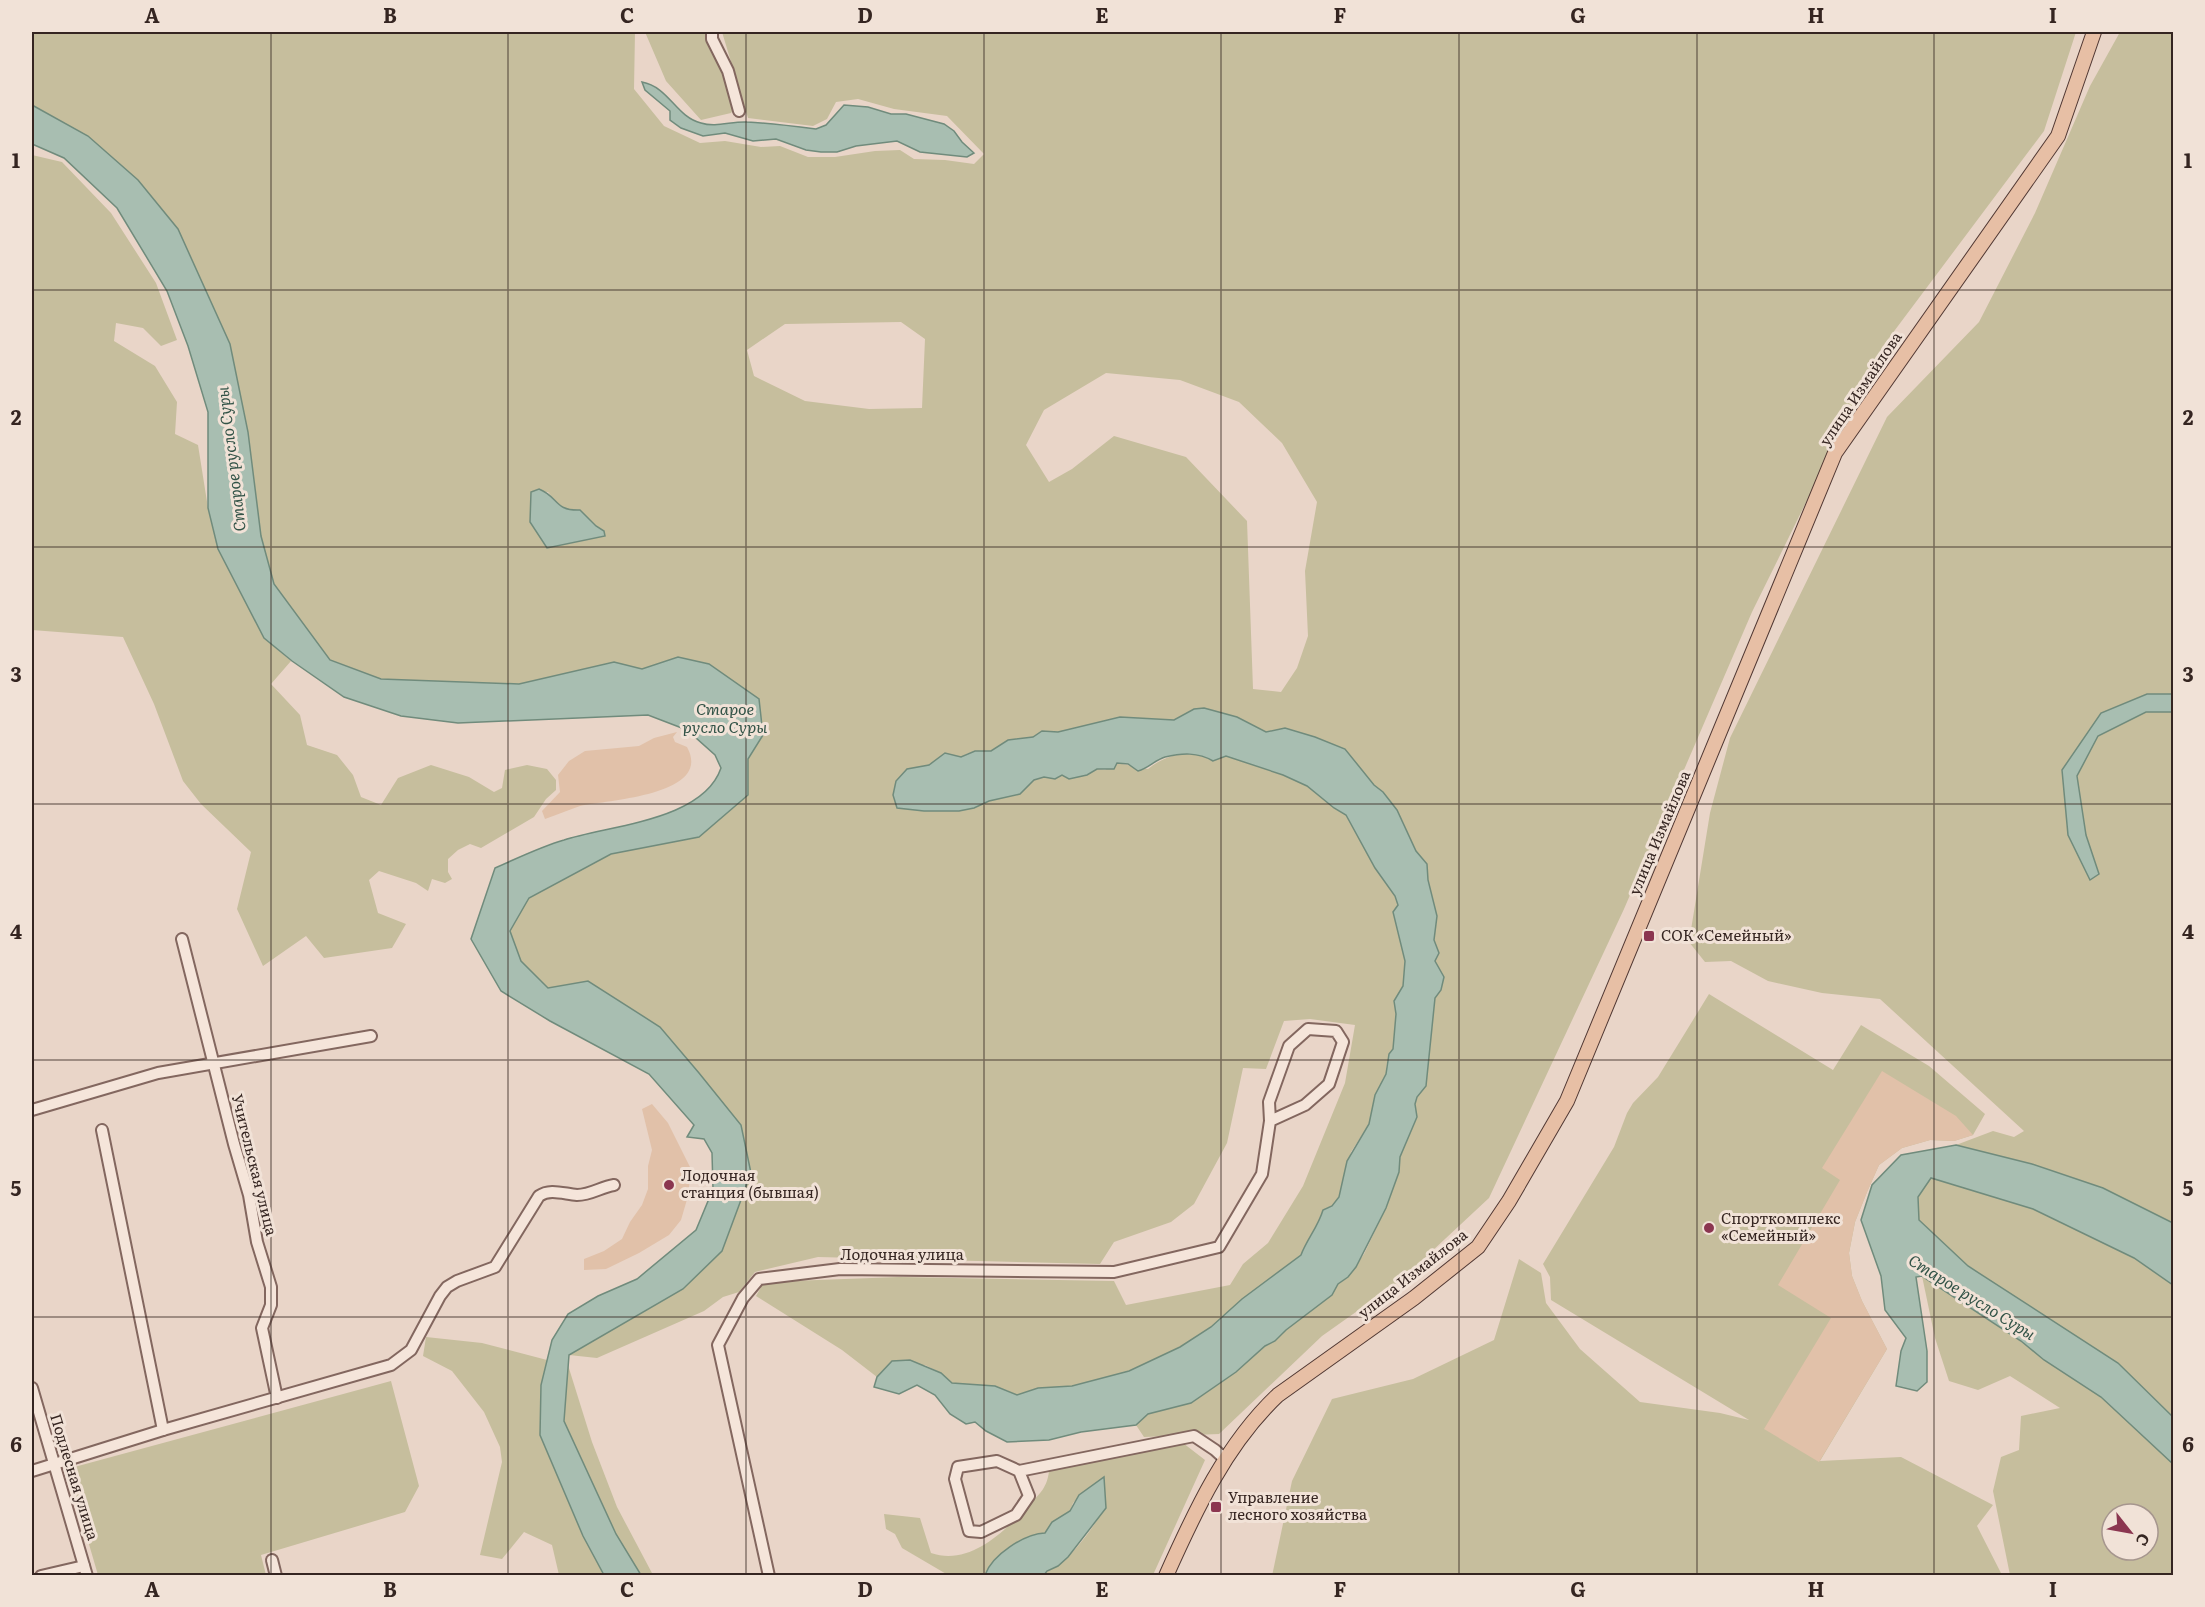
<svg xmlns="http://www.w3.org/2000/svg" width="2205" height="1607" font-family="Literata,serif">
  <rect width="100%" height="100%" fill="#e9d5c8"/>
  <!-- green -->
  <g fill="#c6be9d" fill-rule="evenodd">
    <path d="M32,32H635L634,89L664,126L700,143L725,141L761,147L780,146L808,157H835L875,151L900,150L914,159L945,160L974,164L984,154L947,116L894,109L858,99L836,102L827,119L813,126L748,118L722,32H2076L2044,131L1883,346L1752,612L1624,909L1489,1198L1401,1280L1322,1336L1219,1434L1144,1437L1136,1425L1148,1414L1191,1402L1211,1389L1236,1372L1265,1346L1275,1341L1286,1330L1332,1295L1338,1284L1348,1277L1364,1254L1386,1208L1399,1172L1400,1157L1417,1117L1415,1104L1417,1096L1426,1086L1435,998L1441,990L1444,977L1435,961L1439,953L1434,940L1437,916L1428,880L1427,864L1416,851L1402,820L1383,792L1374,785L1345,749L1275,730L1266,732L1237,717L1204,708L1174,720L1120,717L1058,732L1042,731L1033,737L1008,740L991,751C980,750 970,751 961,757L945,753L929,765L907,769L897,808L924,811H959L974,808L989,801L1020,794L1034,780L1044,777L1055,779L1062,775L1069,779L1087,775L1097,769L1105,770L1117,763L1148,769C1166,754 1193,748 1213,761L1226,756L1283,775L1307,786L1334,808L1346,815L1375,868L1395,896L1398,905L1393,912L1405,961L1403,986L1394,1001L1396,1014L1393,1049L1387,1062L1386,1074L1375,1095L1369,1124L1351,1152L1339,1197L1332,1206L1323,1210C1318,1227 1307,1239 1301,1255L1242,1299L1211,1327L1180,1347L1129,1371L1072,1386L1017,1395L1006,1390L952,1383L941,1373L925,1365L883,1370L877,1377L842,1350L756,1296L764,1282L899,1277L1114,1281L1126,1305L1230,1285L1243,1264L1268,1243L1303,1186L1345,1083L1355,1025L1310,1019L1284,1021L1266,1069L1243,1068L1227,1143L1194,1204L1171,1222L1114,1242L1100,1264L818,1257L755,1272L739,1292L723,1297L704,1311L597,1358L569,1355L683,1289L751,1173L660,1027L588,981L548,988L521,961L510,931L528,898L611,854L699,837L748,795V759L763,735L678,658L642,669L614,662L519,684L381,679L330,660L274,585L261,536L248,432L88,136L32,105ZM901,322L925,339L922,408L869,409L805,401L754,376L747,350L785,324ZM1106,373L1180,380L1239,402L1282,443L1317,502L1305,571L1308,636L1297,668L1281,692L1253,689L1247,521L1186,457L1114,436L1072,469L1049,482L1026,445L1044,410ZM531,492H548C559,505 561,511 580,510L596,526L604,531L605,536L547,548L530,522Z"/>
    <path d="M645,32H705C706,52 722,66 729,83C732,91 733,99 735,107L731,113L701,120L666,81Z"/>
    <path d="M2120,32H2173V1223L2103,1188L2032,1164L1956,1145L1993,1131L2014,1137L2024,1131L1880,999L1822,993L1768,981L1731,961L1705,962L1689,942L1710,813L1730,738L1887,417L1979,322L2035,213L2090,86Z"/>
    <path d="M32,155L62,162L111,213L156,283L177,340L161,346L143,328L116,323L114,341L155,366L177,402L175,434L198,445L208,508L218,549L264,638L291,661L271,684L300,715L307,745L337,755L353,775L361,797L381,805L398,778L431,765L469,777L494,792L502,788L505,770L527,765L547,769L556,780V790L546,799L534,817L481,848L470,844L458,850L448,859V872L452,879L445,883L432,879L428,891L416,883L379,871L369,880L378,913L406,924L392,948L324,958L306,936L263,966L237,909L251,852L201,804L183,781L154,704L123,637L32,630Z"/>
    <path d="M1709,994L1833,1070L1861,1025L1929,1066L1985,1114L1973,1135L1954,1141L1930,1140L1902,1148L1879,1165L1867,1192L1855,1222L1849,1253L1852,1276L1862,1301L1887,1349L1820,1461L1901,1457L1993,1505L1977,1526L2002,1575L1272,1576L1292,1481L1332,1399L1413,1379L1494,1340L1519,1259L1541,1273L1546,1303L1580,1349L1640,1402L1720,1413L1749,1420L1551,1300L1550,1277L1543,1264L1614,1147L1627,1113L1633,1103L1658,1077Z"/>
    <path d="M1931,1178L2033,1209L2134,1258L2173,1285V1417L2118,1363L1968,1266L1919,1220L1918,1197Z"/>
    <path d="M1922,1276L2021,1341L2044,1360L2101,1397L2173,1464V1575H2010L1993,1491L2001,1457L2019,1450L2021,1416L2060,1408L2010,1376L1978,1390L1949,1381L1935,1338ZM2112,1514H2148V1550H2112Z"/>
    <path d="M426,1337L482,1343L547,1360L541,1385L540,1435L583,1536L604,1575H559L552,1545L524,1532L502,1559L480,1555L502,1462L500,1447L484,1412L452,1371L423,1356Z"/>
    <path d="M567,1362L592,1442L617,1507L653,1575H641L616,1534L564,1421Z"/>
    <path d="M391,1381L419,1486L405,1512L261,1555L266,1575H98L67,1469Z"/>
    <path d="M1183,1443L1205,1460L1153,1575H1044C1048,1569 1056,1567 1063,1561C1076,1550 1090,1532 1099,1517L1095,1483L1073,1503L1070,1511L1052,1522L1045,1533C1024,1534 992,1556 985,1575H948L902,1548L895,1534L886,1529L884,1514L920,1518L931,1553C968,1566 1002,1534 1025,1509C1037,1496 1047,1490 1049,1471Z"/>
  </g>
  <!-- sand -->
  <g fill="#e1c1a9">
    <path d="M677,732L673,737L675,742L687,747C714,796 605,800 580,806C568,810 557,815 545,819L542,811L560,792L558,775L569,761L585,751L639,746L654,738Z"/>
    <path d="M1882,1071L1956,1116L1973,1135L1954,1141L1930,1140L1902,1148L1879,1165L1867,1192L1855,1222L1849,1253L1852,1276L1862,1301L1887,1349L1819,1462L1764,1429L1831,1318L1778,1285L1840,1180L1822,1168Z"/>
    <path d="M652,1104L668,1123L691,1169L688,1196L681,1220L669,1235L639,1253L606,1269L584,1270V1259L604,1251L622,1239L630,1222L642,1205L648,1189V1166L652,1150L642,1109Z"/>
  </g>
  <!-- water -->
  <g fill="#a8beb1" stroke="#708b7c" stroke-width="1.5">
    <path d="M642,82C669,87 676,117 701,123C716,128 732,121 747,122C770,123 793,126 816,129L826,125L844,105L868,107L891,114H906L944,124L954,131L962,142L974,153L967,157L920,152L897,141L856,146L837,152H821L806,150L776,139L753,141L725,133L703,136L681,128L670,120V111L645,90Z"/>
    <path d="M32,105L88,136L138,180L178,229L230,344L248,432L261,536L274,584L330,660L381,679L519,684L614,662L642,669L678,657L709,664L759,699L763,735L748,759V795L699,837L611,854L529,898L510,931L521,961L548,988L588,981L660,1027L699,1073L741,1125L751,1173L722,1251L683,1289L569,1355L564,1421L616,1534L641,1575H604L583,1536L540,1435L541,1385L552,1340L568,1314L598,1296L637,1279L696,1230L713,1189L712,1153L704,1139L687,1137L694,1125L649,1074L550,1021L501,991L471,939L495,868C518,858 540,847 564,840C609,825 703,821 721,768L715,755L687,730L648,715L458,723L401,716L344,697L292,661L264,638L218,549L208,508V412L188,346L167,291L117,208L64,158L32,144Z"/>
    <path d="M539,489C559,497 554,511 580,510L596,526L604,531L605,536L547,548L530,522L531,492Z"/>
    <path d="M2147,694H2173V712H2146L2098,736L2077,776L2086,835L2099,874L2090,880L2068,835L2062,770L2101,713Z"/>
    <path d="M1204,708L1237,717L1266,732L1285,728L1315,737L1345,749L1374,785L1383,792L1397,810L1416,851L1427,864L1428,880L1437,916L1434,940L1439,953L1435,961L1444,977L1441,990L1435,998L1426,1086L1417,1097L1415,1104L1417,1117L1400,1157L1399,1172L1386,1208L1356,1267L1348,1277L1338,1284L1332,1295L1286,1330L1275,1341L1265,1346L1236,1372L1191,1403L1148,1414L1136,1425L1081,1432L1049,1440L1007,1442L986,1431L975,1422L966,1424L950,1414L935,1395L917,1385L899,1394L874,1387L877,1377L892,1361L910,1360L941,1373L952,1383L995,1386L1017,1395L1038,1388L1072,1386L1129,1371L1180,1347L1211,1327L1242,1299L1301,1255C1307,1239 1318,1227 1323,1210L1332,1206L1339,1197L1347,1161L1369,1124L1375,1095L1386,1074L1389,1054L1393,1049L1396,1014L1394,1001L1403,986L1405,961L1393,912L1398,905L1395,896L1375,868L1346,815L1334,808L1307,786L1283,775L1226,756L1213,761C1198,752 1182,753 1165,757C1155,760 1149,768 1138,771L1128,764L1117,763L1114,769H1097L1087,775L1069,779L1062,775L1055,779L1044,777L1034,780L1020,794L989,801L974,808L959,811H924L897,808L893,795L896,781L907,769L929,765L945,753L961,757L975,751H991L1008,740L1033,737L1042,731L1058,732L1120,717L1174,720L1194,709Z"/>
    <path d="M1956,1145L2032,1164L2103,1188L2173,1223V1285L2134,1258L2033,1209L1931,1178L1918,1197L1919,1220L1968,1266L2118,1363L2173,1417V1464L2101,1397L2044,1360L2021,1341L1922,1276L1916,1277L1927,1351V1382L1917,1391L1896,1386L1901,1351L1906,1338L1885,1310L1881,1276L1861,1220L1872,1185L1901,1155Z"/>
    <path d="M1104,1477L1106,1508L1068,1557L1058,1566L1047,1571L1044,1575H985C992,1555 1024,1534 1045,1533L1052,1522L1070,1511L1079,1495Z"/>
  </g>
  <g fill="none" stroke-linecap="round" stroke-linejoin="round">
    <defs>
      <g id="minor">
        <path d="M712,32V39L728,71L739,111"/>
        <path d="M182,939L234,1144L249,1195L257,1242L271,1287V1305L262,1328L277,1398"/>
        <path d="M32,1110L158,1073L371,1036"/>
        <path d="M102,1130L163,1430"/>
        <path d="M32,1388L87,1576"/>
        <path d="M32,1471L163,1430L391,1365L411,1350L440,1296L447,1287L457,1281L495,1267L539,1196C550,1188 564,1194 577,1195C591,1195 601,1187 614,1185"/>
        <path d="M1019,1471L1029,1496L1016,1515L981,1532L969,1531L955,1479L958,1467L997,1461L1019,1471L1194,1436L1215,1450L1226,1460"/>
        <path d="M272,1560L276,1576"/>
        <path d="M41,1576L84,1566"/>
        <path d="M769,1576L718,1345L743,1298L759,1279L840,1269L1114,1272L1219,1247L1262,1174L1270,1121L1269,1102L1289,1046L1308,1029L1336,1031L1343,1042L1329,1084L1305,1105L1270,1121"/>
      </g>
      <path id="major" d="M1166,1576C1195,1511 1226,1444 1278,1395L1414,1298L1478,1247L1509,1201L1567,1101L1835,453L2058,136L2094,32"/>
    </defs>
    <!-- minor casing -->
    <use href="#minor" stroke="#83675f" stroke-width="14"/>
    <!-- major casing -->
    <use href="#major" stroke="#513833" stroke-width="16"/>
    <!-- minor -->
    <use href="#minor" stroke="#f5e5da" stroke-width="10"/>
    <!-- major -->
    <use href="#major" stroke="#e7bfa5" stroke-width="14"/>
  </g>
  <!-- grid -->
  <path fill="none" stroke="#352521" stroke-width="1.5" stroke-opacity="0.55" d="M271,32V1576M508,32V1576M746,32V1576M984,32V1576M1221,32V1576M1459,32V1576M1697,32V1576M1934,32V1576M32,290H2174M32,547H2174M32,804H2174M32,1060H2174M32,1317H2174"/>
  <!-- markers -->
  <g fill="#8b3650" stroke="#f1e2d7" stroke-width="2">
    <rect x="1643" y="930" width="12" height="12" rx="3"/>
    <circle cx="669" cy="1185" r="6"/>
    <circle cx="1709" cy="1228" r="6"/>
    <rect x="1210" y="1501" width="12" height="12" rx="3"/>
  </g>
  <g text-anchor="middle" stroke-width="6" stroke-linejoin="round" paint-order="stroke">
    <!-- street labels -->
    <g font-size="15" fill="#352521" stroke="#f1e2d7">
      <text transform="translate(1861 389) rotate(-56)" y="5">улица Измайлова</text>
      <text transform="translate(1660 833) rotate(-67)" y="5">улица Измайлова</text>
      <text transform="translate(254 1165) rotate(76)" y="5">Учительская улица</text>
      <text x="902" y="1260">Лодочная улица</text>
      <text transform="translate(1413 1274) rotate(-38)" y="5">улица Измайлова</text>
      <text transform="translate(74 1477) rotate(73)" y="5">Подлесная улица</text>
    </g>
    <!-- poi labels -->
    <g font-size="15" fill="#352521" stroke="#f1e2d7" text-anchor="start">
      <text x="1661" y="941">СОК «Семейный»</text>
      <text x="681" y="1181">Лодочная<tspan x="681" dy="17">станция (бывшая)</tspan></text>
      <text x="1721" y="1224">Спорткомплекс<tspan x="1721" dy="17">«Семейный»</tspan></text>
      <text x="1228" y="1503">Управление<tspan x="1228" dy="17">лесного хозяйства</tspan></text>
    </g>
    <!-- water labels -->
    <g font-size="16" font-style="italic" fill="#325347" stroke="#f1e2d7">
      <text transform="translate(231 459) rotate(-97)" y="6">Старое русло Суры</text>
      <text x="725" y="715">Старое<tspan x="725" dy="18">русло Суры</tspan></text>
      <text transform="translate(1972 1297) rotate(32)" y="6">Старое русло Суры</text>
    </g>
  </g>
  <!-- border -->
  <rect width="2205" height="1607" fill="none" stroke="#f1e2d7" stroke-width="66"/>
  <!-- north arrow -->
  <g transform="translate(2130 1532) rotate(121)"><circle r="28" fill="#f1e2d7" stroke="#a6968e" stroke-width="1.5"/>
  <path d="M0-4.5L10 22L0 15L-10 22Z" fill="#8b3650"/>
  <text y="-9" font-size="16" font-weight="bold" text-anchor="middle" fill="#352521">С</text>
  </g>
  <rect x="33" y="33" width="2139" height="1541" fill="none" stroke="#352521" stroke-width="2"/>
  <g font-size="20" text-anchor="middle" font-weight="bold" fill="#352521">
    <text x="152" y="23">A</text>
    <text x="390" y="23">B</text>
    <text x="627" y="23">C</text>
    <text x="865" y="23">D</text>
    <text x="1102" y="23">E</text>
    <text x="1340" y="23">F</text>
    <text x="1578" y="23">G</text>
    <text x="1816" y="23">H</text>
    <text x="2053" y="23">I</text>
    <text x="16" y="168">1</text>
    <text x="2188" y="168">1</text>
    <text x="16" y="425">2</text>
    <text x="2188" y="425">2</text>
    <text x="16" y="682">3</text>
    <text x="2188" y="682">3</text>
    <text x="16" y="939">4</text>
    <text x="2188" y="939">4</text>
    <text x="16" y="1196">5</text>
    <text x="2188" y="1196">5</text>
    <text x="16" y="1452">6</text>
    <text x="2188" y="1452">6</text>
    <text x="152" y="1597">A</text>
    <text x="390" y="1597">B</text>
    <text x="627" y="1597">C</text>
    <text x="865" y="1597">D</text>
    <text x="1102" y="1597">E</text>
    <text x="1340" y="1597">F</text>
    <text x="1578" y="1597">G</text>
    <text x="1816" y="1597">H</text>
    <text x="2053" y="1597">I</text>
  </g>
</svg>
